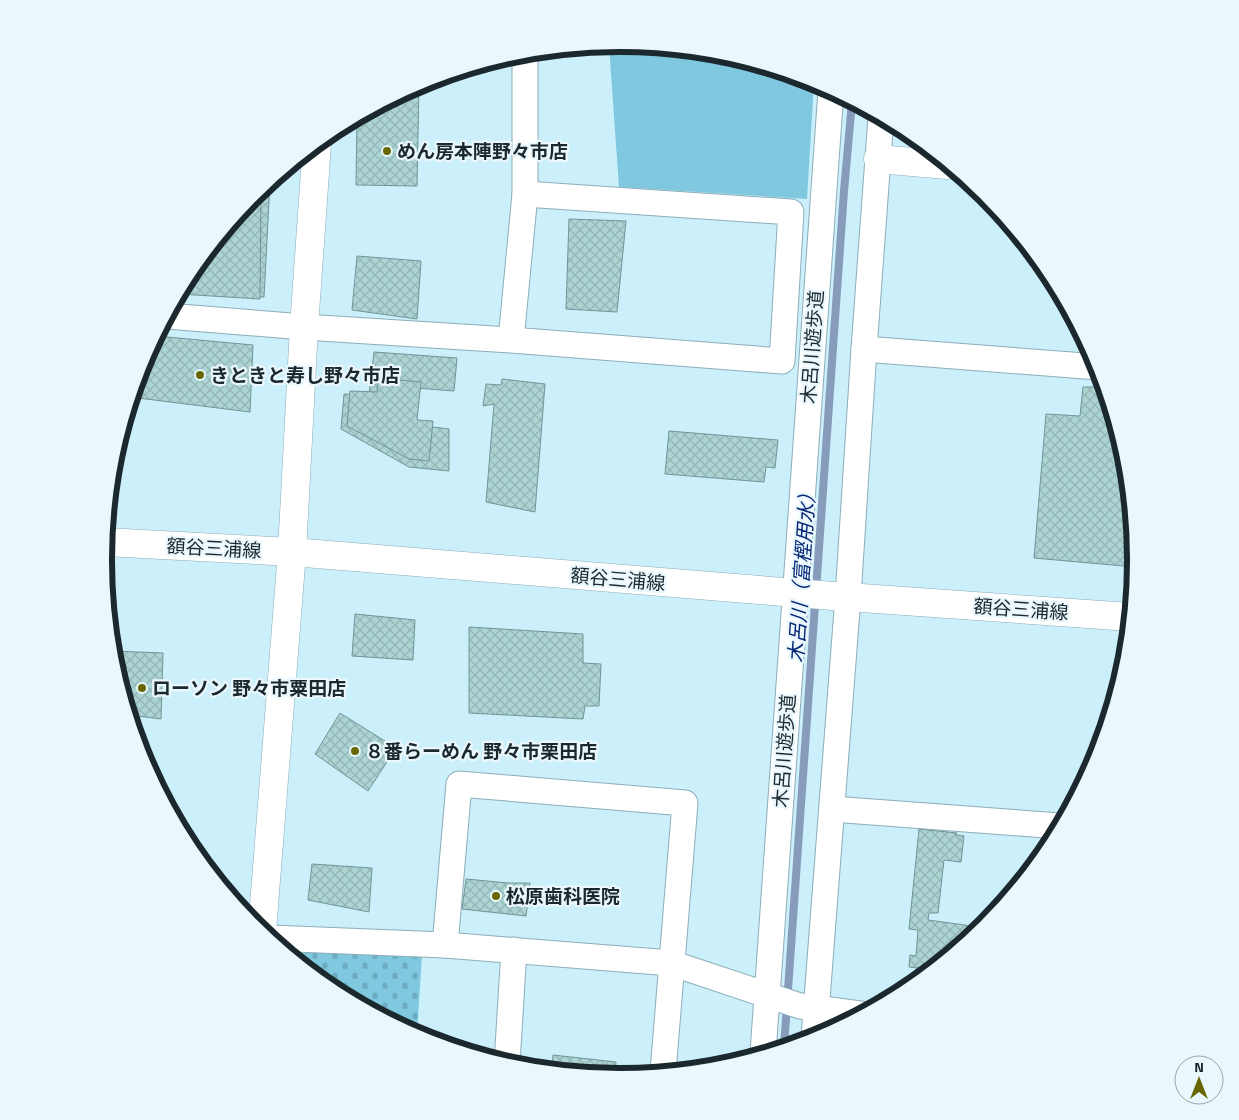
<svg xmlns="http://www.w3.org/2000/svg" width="1239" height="1120" font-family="'Titillium Web','Noto Sans JP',sans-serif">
  <defs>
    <pattern id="cemetery-stones" width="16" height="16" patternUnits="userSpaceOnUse" patternTransform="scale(1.25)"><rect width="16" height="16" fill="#7fc8df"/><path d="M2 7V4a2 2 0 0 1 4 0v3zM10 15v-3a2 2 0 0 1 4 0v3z" fill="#6dacc0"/></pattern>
    <pattern id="building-cross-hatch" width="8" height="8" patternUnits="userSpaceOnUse" patternTransform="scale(1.25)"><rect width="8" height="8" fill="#add4d4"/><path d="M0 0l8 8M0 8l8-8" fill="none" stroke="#94b6b6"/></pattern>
  </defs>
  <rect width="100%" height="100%" fill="#cbeffb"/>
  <!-- cemetery -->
  <path fill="url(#cemetery-stones)" d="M311,947L422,954L417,1034L332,989L297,960V958Z"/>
  <!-- park -->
  <path fill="#7fc8df" d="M620,44L720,54L814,82L807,199L619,187L609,45Z"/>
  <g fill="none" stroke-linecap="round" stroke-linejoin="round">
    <!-- stream -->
    <path stroke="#879bbb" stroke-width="8" d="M784,1047L844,191L852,102"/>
  </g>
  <!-- building -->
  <g fill="url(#building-cross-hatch)" stroke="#709596">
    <path d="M419,84L417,186L356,185L357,118Z"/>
    <path d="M270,182L264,297L180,293L190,273L255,195Z"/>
    <path d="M261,190L260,299L179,294L190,273L255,195Z"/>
    <path d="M569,219L626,221L617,312L566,309Z"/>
    <path d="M357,256L421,261L417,319L352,310Z"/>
    <path d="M156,336L253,345L250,412L138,398L140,371L143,362Z"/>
    <path d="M374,352L457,358L454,391L416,388V425L449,429V471L409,467L341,429L344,394L369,395Z"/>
    <path d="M378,378L421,382L417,420L433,421L429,461L409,459L347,426L350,391L377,392Z"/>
    <path d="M502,379L545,384L535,512L486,502L494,404L483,406L486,384L501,385Z"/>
    <path d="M1083,387H1104L1126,460L1135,567L1034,558L1046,414L1080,416Z"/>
    <path d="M669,431L778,440L775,468L766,467L764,482L665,474Z"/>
    <path d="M355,614L415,620L413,660L352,656Z"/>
    <path d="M469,627L583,634V663L601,664L599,706H585L583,719L469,713Z"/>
    <path d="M112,651L163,653L161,719L130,715L113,660Z"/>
    <path d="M340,713L396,748L368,791L315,754Z"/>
    <path d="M145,761L157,762L155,781Z"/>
    <path d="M919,829L957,833L956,835L964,836L961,862L944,860L938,913H929L928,920L979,927V930L935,966L925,965V969L909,967L910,955L916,956L918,930L909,929Z"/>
    <path d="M312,864L372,868L369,912L308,900Z"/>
    <path d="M466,879L508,883H530L526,916L462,909Z"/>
    <path d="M553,1055L616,1062L615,1076L552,1070Z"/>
  </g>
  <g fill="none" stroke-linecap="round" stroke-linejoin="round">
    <defs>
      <g id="street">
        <path d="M525,194V53"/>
        <path d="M167,316L304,327L511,340L782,361L791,212L525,194L511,340"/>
        <path d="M864,349L1098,367"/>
        <path d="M832,809L1060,826"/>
        <path d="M270,938L445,945L671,963L800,1006L860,1014"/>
        <path d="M445,945L459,784L685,803L663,1072"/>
        <path d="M814,1038L848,597L864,349L881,117"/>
        <path d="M763,1053L831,90"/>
        <path d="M507,1063L514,950"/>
      </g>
      <g id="secondary">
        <path d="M878,159L947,165"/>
        <path d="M105,542L292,552L833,596L1130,617"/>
        <path d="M262,931L292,552L304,327L317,144"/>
      </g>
    </defs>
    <!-- street casing -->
    <use href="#street" stroke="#8caeb9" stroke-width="27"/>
    <!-- secondary casing -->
    <use href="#secondary" stroke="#8caeb9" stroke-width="29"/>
    <!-- street -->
    <use href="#street" stroke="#fff" stroke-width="25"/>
    <!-- secondary -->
    <use href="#secondary" stroke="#fff" stroke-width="28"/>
  </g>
  <!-- markers -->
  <g fill="#676702" stroke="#eaf8fd" stroke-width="2">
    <circle cx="387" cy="151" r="5"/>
    <circle cx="200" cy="375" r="5"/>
    <circle cx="142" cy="688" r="5"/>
    <circle cx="355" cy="751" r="5"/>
    <circle cx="496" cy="896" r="5"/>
  </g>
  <g text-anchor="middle" stroke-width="4.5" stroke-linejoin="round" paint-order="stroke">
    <!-- poi labels -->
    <g font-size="19" font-weight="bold" fill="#1b292e" stroke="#eaf8fd" text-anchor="start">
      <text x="397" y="158">めん房本陣野々市店</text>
      <text x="210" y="382">きときと寿し野々市店</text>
      <text x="152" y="695">ローソン 野々市粟田店</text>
      <text x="365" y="758">８番らーめん 野々市栗田店</text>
      <text x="506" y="903">松原歯科医院</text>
    </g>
    <!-- street labels -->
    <g font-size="19" fill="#1b292e" stroke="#eaf8fd">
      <text transform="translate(812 347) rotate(-86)" y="7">木呂川遊歩道</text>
      <text transform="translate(214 548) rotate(3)" y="7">額谷三浦線</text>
      <text transform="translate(618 579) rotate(5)" y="7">額谷三浦線</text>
      <text transform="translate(1021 609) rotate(4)" y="7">額谷三浦線</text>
      <text transform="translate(784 751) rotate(-86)" y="7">木呂川遊歩道</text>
    </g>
    <!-- water labels -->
    <g font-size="20" font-style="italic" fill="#042674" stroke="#eaf8fd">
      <text transform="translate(802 573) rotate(-86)" y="7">木呂川（富樫用水）</text>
    </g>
  </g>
  <!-- crop -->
  <path d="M0 0H1239V1120H0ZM619 52H620A507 507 0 0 1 1127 559V561A507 507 0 0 1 620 1068H619A507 507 0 0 1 112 561V559A507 507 0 0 1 619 52Z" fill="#eaf8fd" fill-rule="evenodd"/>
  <path fill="none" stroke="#1b292e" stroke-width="6" d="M619 52H620A507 507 0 0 1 1127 559V561A507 507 0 0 1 620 1068H619A507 507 0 0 1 112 561V559A507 507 0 0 1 619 52Z"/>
  <!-- north arrow -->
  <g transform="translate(1199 1080)"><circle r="24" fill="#eaf8fd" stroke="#97a5aa"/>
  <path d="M0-4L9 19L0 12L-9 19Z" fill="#676702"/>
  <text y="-8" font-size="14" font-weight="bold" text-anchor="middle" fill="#1b292e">N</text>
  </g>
</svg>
